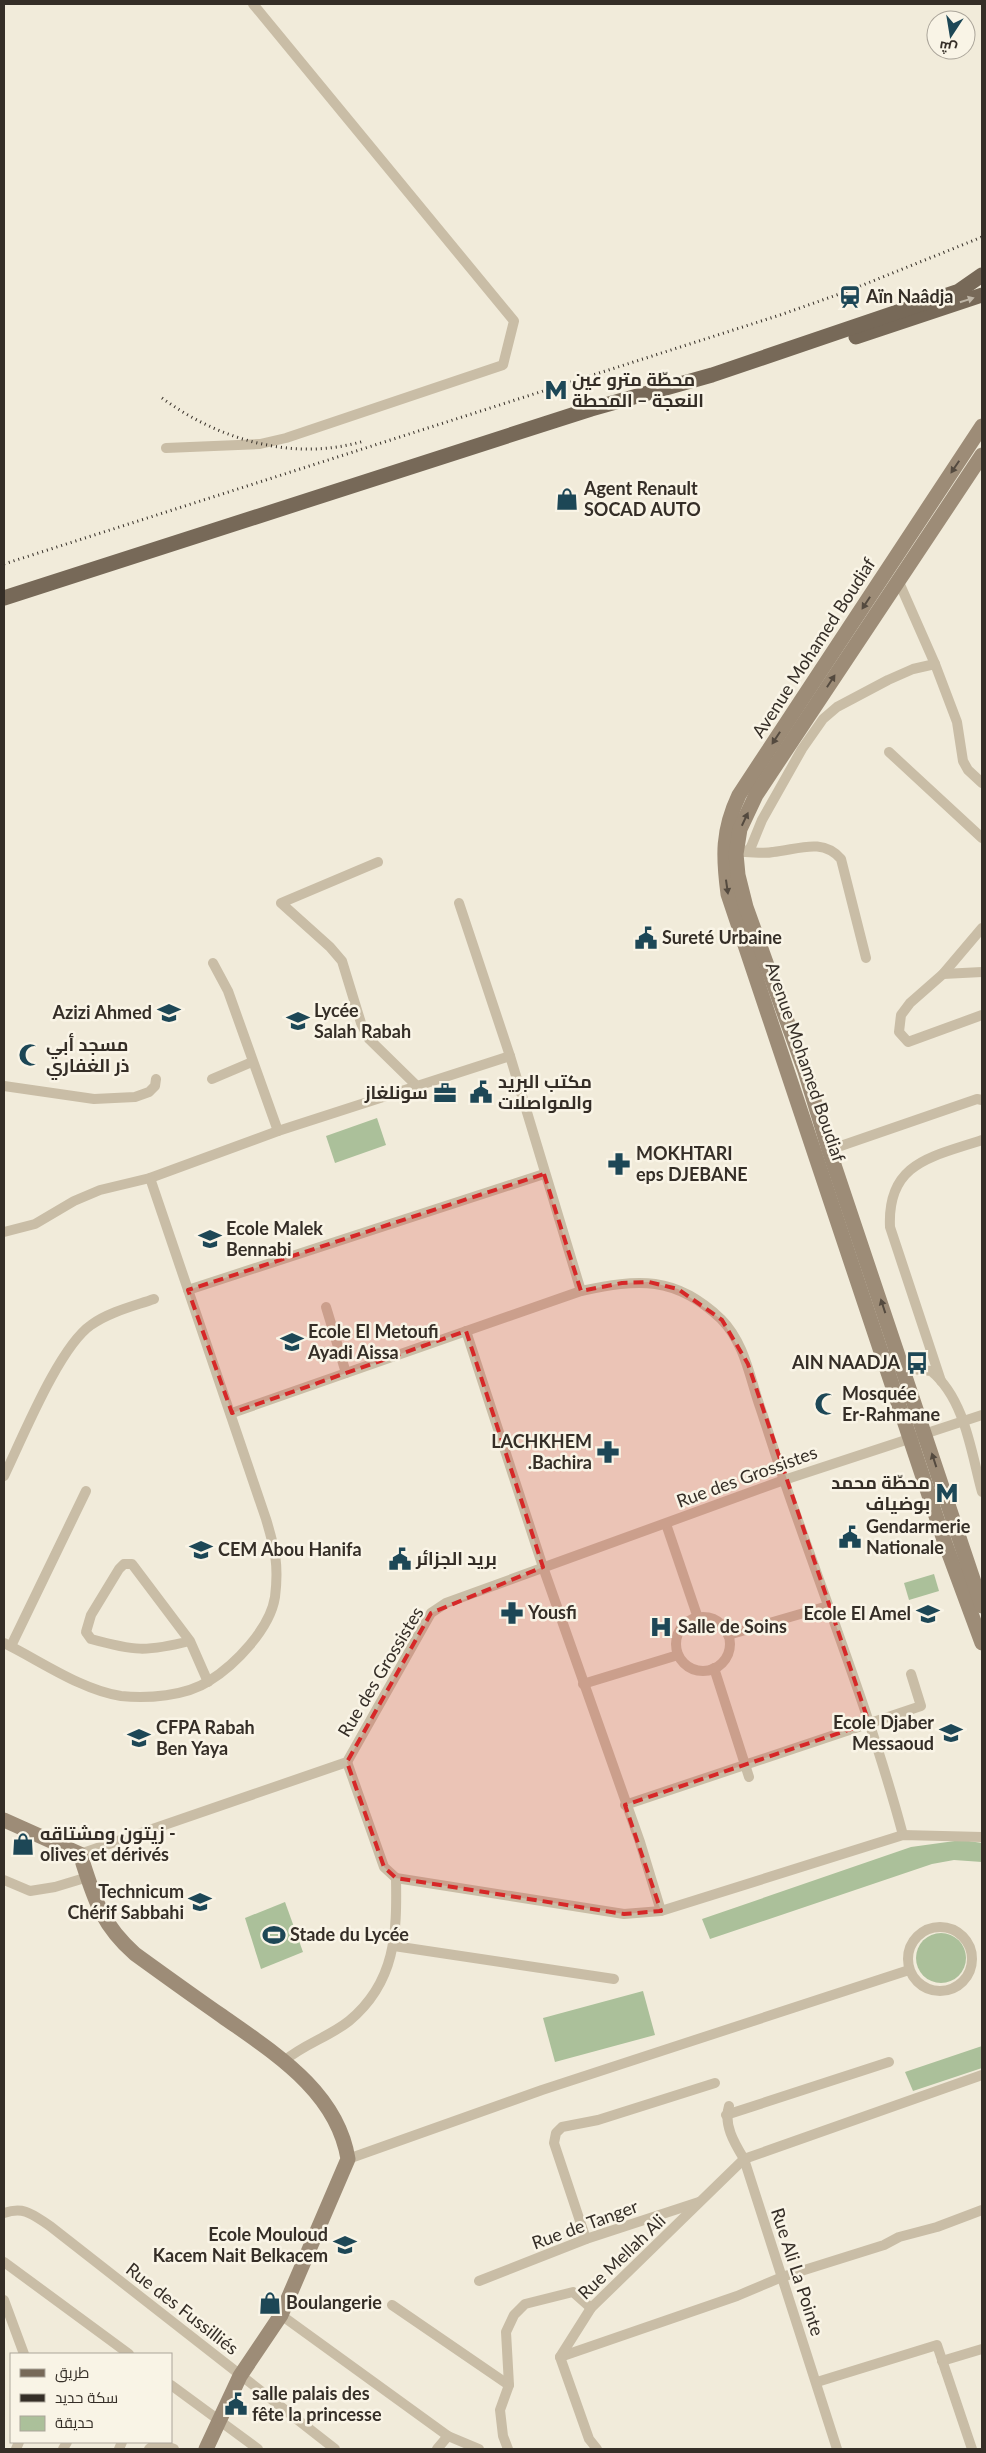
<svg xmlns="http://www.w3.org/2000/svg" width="986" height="2453" font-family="Lato,Cairo,sans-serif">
  <rect width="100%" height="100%" fill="#f1ebda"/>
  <!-- green -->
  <g fill="#abc09a">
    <path d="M377,1118L386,1145L335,1163L326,1136Z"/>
    <path d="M934,1574L939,1591L909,1600L904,1583Z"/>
    <path d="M962,1840L982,1843V1862L954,1860L932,1864L710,1939L702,1919L911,1847Z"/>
    <path d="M285,1902L303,1952L261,1969L245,1918Z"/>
    <circle cx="941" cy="1958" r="25"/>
    <path d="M643,1991L655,2035L555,2062L543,2018Z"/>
    <path d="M982,2046V2068L913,2091L905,2072Z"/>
  </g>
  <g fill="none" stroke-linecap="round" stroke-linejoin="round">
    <!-- street -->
    <g stroke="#c9bda6" stroke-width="10">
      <path d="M166,448L260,444L286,438L503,365L514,321L253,4"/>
      <path d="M898,580L935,664L957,722L963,761L968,770L982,783"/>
      <path d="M889,752L982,838"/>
      <path d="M745,852C754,852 764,854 773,852C797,850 822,837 841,859L866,958"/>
      <path d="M733,855L747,851L751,847L762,820L802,749L823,719L837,707L888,680L913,669L935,664"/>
      <path d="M378,862L281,903L330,947L342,961L361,1023L369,1039L417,1086"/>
      <path d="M459,903L510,1056L581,1291"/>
      <path d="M982,928L943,974L910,1003L901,1015L899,1032L908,1042L982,1015"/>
      <path d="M213,963L228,991L278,1131"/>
      <path d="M943,974L982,972"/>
      <path d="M212,1079L252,1062"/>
      <path d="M4,1086L94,1099L135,1097L149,1092L155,1086L156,1079"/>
      <path d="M829,1150L977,1099L982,1100"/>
      <path d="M4,1232L35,1224L74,1201L100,1190L150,1178L278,1131L510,1056"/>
      <path d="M188,1290L544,1174"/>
      <path d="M326,1307L346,1373"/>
      <path d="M466,1331L543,1567L640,1842L661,1911"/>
      <path d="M903,1368L931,1371C965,1399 971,1452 982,1492"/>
      <path d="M941,1381L890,1227C887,1162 932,1157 982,1140"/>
      <path d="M232,1413L581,1291C638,1279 675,1275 721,1319C743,1341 749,1373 758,1401C767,1427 775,1454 784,1480C824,1598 871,1715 903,1835"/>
      <path d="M4,1476C22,1439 59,1347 91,1325C109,1312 134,1306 154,1299"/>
      <path d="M666,1524L698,1618"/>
      <circle cx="703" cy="1644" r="27"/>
      <path d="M728,1635L828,1606"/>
      <path d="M190,1641C146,1652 134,1651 91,1639L86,1632L91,1615L119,1569L124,1564H132L190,1641L208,1682"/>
      <path d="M4,1643C39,1660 81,1690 121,1696C147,1699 186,1696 209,1681C235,1665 270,1629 275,1597C279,1565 275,1549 266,1519L150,1178"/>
      <path d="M11,1646L86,1491"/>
      <path d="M714,1668L749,1777"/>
      <path d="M583,1684L678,1655"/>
      <path d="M347,1762L384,1867L396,1878L624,1914L661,1911L903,1835L982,1837"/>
      <path d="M625,1805L921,1706L911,1674"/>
      <path d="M80,1854L347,1762L431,1613L446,1603L784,1480L982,1415"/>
      <path d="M4,1880L30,1891L55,1887L88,1877"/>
      <circle cx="940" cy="1959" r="32"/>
      <path d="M394,1946L614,1979"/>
      <path d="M284,2061C304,2044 329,2037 349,2021C396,1982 397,1933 396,1878"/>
      <path d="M729,2106C723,2125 735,2144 744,2159L837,2449"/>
      <path d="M726,2115L889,2062"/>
      <path d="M348,2159L542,2090L909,1970"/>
      <path d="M4,2213C25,2206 33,2215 50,2226L335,2449"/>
      <path d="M586,2239L554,2143L556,2133L562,2127L598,2120L715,2083"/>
      <path d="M4,2262L129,2354"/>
      <path d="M479,2281L586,2239L699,2202"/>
      <path d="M4,2300L24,2354"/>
      <path d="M392,2305L509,2385"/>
      <path d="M281,2315L448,2436L479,2449"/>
      <path d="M560,2357L737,2296L782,2277L884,2245L899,2237L937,2227L982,2210"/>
      <path d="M942,2361L982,2349"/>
      <path d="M817,2382L937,2345L972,2449"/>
      <path d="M171,2385L258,2449"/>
      <path d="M16,2449L19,2442"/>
      <path d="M63,2449L67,2442"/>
      <path d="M119,2449L122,2442"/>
      <path d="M149,2449C156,2442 166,2446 174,2449"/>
      <path d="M437,2449L448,2436"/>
      <path d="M508,2449L503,2436L500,2410L509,2385L506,2332L514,2315L525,2304L573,2292L591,2308"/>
      <path d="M597,2449L589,2439L560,2357L591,2308L744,2159L982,2075"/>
    </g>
    <!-- secondary -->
    <g stroke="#9d8c77" stroke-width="15">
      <path d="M982,426L739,795C722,831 723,856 728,894L945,1543L982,1643"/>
      <path d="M982,455L756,795L740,829L736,854L738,875L746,907L805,1071L829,1150L982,1606"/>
      <path d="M4,1820L80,1854C94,1897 100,1923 135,1954C164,1975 193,1996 222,2016C274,2053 337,2091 348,2159L281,2315L240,2376L206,2449"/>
    </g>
    <!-- primary -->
    <g stroke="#776958" stroke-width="15">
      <path d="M856,337L982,295"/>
      <path d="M4,598L591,409L712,375L959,291L982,275"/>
    </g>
    <!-- rail -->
    <g stroke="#352e27" stroke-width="3" stroke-dasharray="1 4" stroke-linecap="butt">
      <path d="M162,398C219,440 294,462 364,441"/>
      <path d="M4,564L780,315L848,291L982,237"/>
    </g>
  </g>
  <!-- one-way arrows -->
  <defs><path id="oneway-solid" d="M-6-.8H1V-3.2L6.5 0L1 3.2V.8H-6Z" transform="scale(1.25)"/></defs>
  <use fill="#beb5a6" href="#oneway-solid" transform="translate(967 300) rotate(-18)"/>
  <g fill="#544a3f">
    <use href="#oneway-solid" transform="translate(955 467) rotate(124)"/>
    <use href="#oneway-solid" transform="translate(866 603) rotate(123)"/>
    <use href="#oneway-solid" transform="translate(831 681) rotate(-57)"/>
    <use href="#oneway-solid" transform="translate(776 738) rotate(123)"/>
    <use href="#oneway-solid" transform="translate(745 819) rotate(-65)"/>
    <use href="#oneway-solid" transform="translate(727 887) rotate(82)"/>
    <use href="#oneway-solid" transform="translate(883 1306) rotate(-108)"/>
    <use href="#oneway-solid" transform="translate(934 1460) rotate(-108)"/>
  </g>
  <!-- marked area -->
  <path fill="#d62828" fill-opacity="0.2" stroke="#d62828" stroke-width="4" stroke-dasharray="10 6" stroke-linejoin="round" d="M544,1174L581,1291L622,1283L649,1282L678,1289L722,1320L748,1364L869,1723L625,1805L661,1911L624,1914L396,1878L384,1867L347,1762L431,1613L543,1567L466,1331L232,1413L188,1290Z"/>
  <!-- icons -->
  <defs>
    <symbol id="station-bare" viewBox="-9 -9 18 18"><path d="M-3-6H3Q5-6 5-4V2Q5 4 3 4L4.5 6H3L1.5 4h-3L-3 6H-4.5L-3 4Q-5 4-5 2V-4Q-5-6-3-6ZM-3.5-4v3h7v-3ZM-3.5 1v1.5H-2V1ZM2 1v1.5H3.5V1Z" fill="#1d4756" stroke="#f9f4e6" stroke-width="2.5" paint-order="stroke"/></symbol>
    <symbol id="metro-bare" viewBox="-9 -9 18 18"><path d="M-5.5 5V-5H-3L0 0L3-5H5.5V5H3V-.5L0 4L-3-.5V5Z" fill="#1d4756" stroke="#f9f4e6" stroke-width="2.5" paint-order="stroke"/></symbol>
    <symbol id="shop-bare" viewBox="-9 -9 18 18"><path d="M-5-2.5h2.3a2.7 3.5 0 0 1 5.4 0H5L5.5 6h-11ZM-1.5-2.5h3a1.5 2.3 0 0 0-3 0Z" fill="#1d4756" stroke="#f9f4e6" stroke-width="2.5" paint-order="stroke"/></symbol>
    <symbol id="civic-bare" viewBox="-9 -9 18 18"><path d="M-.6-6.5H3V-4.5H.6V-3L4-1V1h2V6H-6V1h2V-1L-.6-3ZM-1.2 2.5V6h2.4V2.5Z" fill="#1d4756" stroke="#f9f4e6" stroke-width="2.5" paint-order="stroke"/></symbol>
    <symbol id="school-bare" viewBox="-9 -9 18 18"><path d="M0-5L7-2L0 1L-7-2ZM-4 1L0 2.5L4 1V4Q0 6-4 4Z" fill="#1d4756" stroke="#f9f4e6" stroke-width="2.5" paint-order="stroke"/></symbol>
    <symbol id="mosque-bare" viewBox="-9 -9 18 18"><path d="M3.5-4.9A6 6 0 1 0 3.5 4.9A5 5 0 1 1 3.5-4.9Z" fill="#1d4756" stroke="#f9f4e6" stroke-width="2.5" paint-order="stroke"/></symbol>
    <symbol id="office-bare" viewBox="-9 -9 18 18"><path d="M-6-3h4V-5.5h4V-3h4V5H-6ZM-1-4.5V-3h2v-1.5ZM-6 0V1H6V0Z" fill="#1d4756" stroke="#f9f4e6" stroke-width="2.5" paint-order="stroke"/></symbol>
    <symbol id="pharmacy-bare" viewBox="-9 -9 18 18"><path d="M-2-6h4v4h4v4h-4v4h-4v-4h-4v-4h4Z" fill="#1d4756" stroke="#f9f4e6" stroke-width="2.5" paint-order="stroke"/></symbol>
    <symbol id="bus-bare" viewBox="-9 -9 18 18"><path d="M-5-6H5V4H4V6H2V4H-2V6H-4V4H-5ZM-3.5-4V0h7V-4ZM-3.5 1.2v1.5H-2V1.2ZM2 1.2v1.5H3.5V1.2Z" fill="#1d4756" stroke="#f9f4e6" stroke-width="2.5" paint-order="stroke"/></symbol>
    <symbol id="hospital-bare" viewBox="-9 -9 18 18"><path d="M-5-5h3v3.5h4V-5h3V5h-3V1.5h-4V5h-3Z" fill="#1d4756" stroke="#f9f4e6" stroke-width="2.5" paint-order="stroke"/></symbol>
    <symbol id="university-bare" viewBox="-9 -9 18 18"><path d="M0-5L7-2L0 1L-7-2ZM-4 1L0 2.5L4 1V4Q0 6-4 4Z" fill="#1d4756" stroke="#f9f4e6" stroke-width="2.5" paint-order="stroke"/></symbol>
    <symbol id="stadium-bare" viewBox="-9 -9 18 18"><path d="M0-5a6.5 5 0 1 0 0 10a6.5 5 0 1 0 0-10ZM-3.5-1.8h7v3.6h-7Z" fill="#1d4756" stroke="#f9f4e6" stroke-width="2.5" paint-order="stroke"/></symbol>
  </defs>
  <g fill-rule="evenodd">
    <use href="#station-bare" x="834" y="281" width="32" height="32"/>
    <use href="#metro-bare" x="540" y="374" width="32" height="32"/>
    <use href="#shop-bare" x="551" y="483" width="32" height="32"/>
    <use href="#civic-bare" x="630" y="922" width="32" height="32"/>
    <use href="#school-bare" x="153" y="997" width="32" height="32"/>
    <use href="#school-bare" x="282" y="1005" width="32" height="32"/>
    <use href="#mosque-bare" x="14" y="1039" width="32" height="32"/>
    <use href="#civic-bare" x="465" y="1076" width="32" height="32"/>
    <use href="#office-bare" x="429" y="1077" width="32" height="32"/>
    <use href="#pharmacy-bare" x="603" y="1148" width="32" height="32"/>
    <use href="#school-bare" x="194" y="1223" width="32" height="32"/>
    <use href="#school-bare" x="276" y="1326" width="32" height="32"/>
    <use href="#bus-bare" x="901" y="1347" width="32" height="32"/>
    <use href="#mosque-bare" x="810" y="1388" width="32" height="32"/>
    <use href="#pharmacy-bare" x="592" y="1436" width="32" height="32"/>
    <use href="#metro-bare" x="931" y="1477" width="32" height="32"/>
    <use href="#civic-bare" x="834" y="1521" width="32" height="32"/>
    <use href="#school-bare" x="185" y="1534" width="32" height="32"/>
    <use href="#civic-bare" x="384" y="1543" width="32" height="32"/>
    <use href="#pharmacy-bare" x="496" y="1597" width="32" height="32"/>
    <use href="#school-bare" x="912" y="1598" width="32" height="32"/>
    <use href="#hospital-bare" x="645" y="1611" width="32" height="32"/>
    <use href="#school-bare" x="935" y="1717" width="32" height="32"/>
    <use href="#university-bare" x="123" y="1722" width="32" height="32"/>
    <use href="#shop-bare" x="7" y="1828" width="32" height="32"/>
    <use href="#school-bare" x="184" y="1886" width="32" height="32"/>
    <use href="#stadium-bare" x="258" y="1919" width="32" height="32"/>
    <use href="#school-bare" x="329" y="2229" width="32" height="32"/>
    <use href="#shop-bare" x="254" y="2287" width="32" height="32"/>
    <use href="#civic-bare" x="220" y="2388" width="32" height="32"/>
  </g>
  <g text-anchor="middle" stroke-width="5" stroke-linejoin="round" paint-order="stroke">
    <!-- poi labels -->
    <g font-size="18" font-weight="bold" fill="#352e27" stroke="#f9f4e6" text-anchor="start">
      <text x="866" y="303">Aïn Naâdja</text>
      <text x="572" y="386">محطّة مترو عين<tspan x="572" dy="21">النعجة – المحطة</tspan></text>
      <text x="584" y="495">Agent Renault<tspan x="584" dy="21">SOCAD AUTO</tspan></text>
      <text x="662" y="944">Sureté Urbaine</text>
      <text x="314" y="1017">Lycée<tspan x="314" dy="21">Salah Rabah</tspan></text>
      <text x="152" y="1019" text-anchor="end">Azizi Ahmed</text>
      <text x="46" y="1051">مسجد أبي<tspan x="46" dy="21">ذر الغفاري</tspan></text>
      <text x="498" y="1088">مكتب البريد<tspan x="498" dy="21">والمواصلات</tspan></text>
      <text x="428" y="1099" text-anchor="end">سونلغاز</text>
      <text x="636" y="1160">MOKHTARI<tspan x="636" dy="21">eps DJEBANE</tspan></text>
      <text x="226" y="1235">Ecole Malek<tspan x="226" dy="21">Bennabi</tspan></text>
      <text x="308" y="1338">Ecole El Metoufi<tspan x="308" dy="21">Ayadi Aissa</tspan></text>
      <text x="900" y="1369" text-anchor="end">AIN NAADJA</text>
      <text x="842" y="1400">Mosquée<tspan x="842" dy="21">Er-Rahmane</tspan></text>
      <text x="592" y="1448" text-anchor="end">LACHKHEM<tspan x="592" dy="21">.Bachira</tspan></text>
      <text x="930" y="1489" text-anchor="end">محطّة محمد<tspan x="930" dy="21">بوضياف</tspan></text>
      <text x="866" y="1533">Gendarmerie<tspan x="866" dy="21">Nationale</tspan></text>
      <text x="218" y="1556">CEM Abou Hanifa</text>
      <text x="416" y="1565">بريد الجزائر</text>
      <text x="528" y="1619">Yousfi</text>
      <text x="911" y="1620" text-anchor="end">Ecole El Amel</text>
      <text x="678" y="1633">Salle de Soins</text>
      <text x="934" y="1729" text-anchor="end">Ecole Djaber<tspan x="934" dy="21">Messaoud</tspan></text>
      <text x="156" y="1734">CFPA Rabah<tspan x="156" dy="21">Ben Yaya</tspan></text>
      <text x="40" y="1840">زيتون ومشتاقه -<tspan x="40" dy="21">olives et dérivés</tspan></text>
      <text x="184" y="1898" text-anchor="end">Technicum<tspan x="184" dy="21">Chérif Sabbahi</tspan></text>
      <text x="290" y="1941">Stade du Lycée</text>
      <text x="328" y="2241" text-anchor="end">Ecole Mouloud<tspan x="328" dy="21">Kacem Nait Belkacem</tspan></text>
      <text x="286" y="2309">Boulangerie</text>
      <text x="252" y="2400">salle palais des<tspan x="252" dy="21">fête la princesse</tspan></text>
    </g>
    <!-- street labels -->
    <g font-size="18" fill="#352e27" stroke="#f9f4e6">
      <text transform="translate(814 648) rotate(-57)" y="6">Avenue Mohamed Boudiaf</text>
      <text transform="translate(805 1062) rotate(71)" y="6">Avenue Mohamed Boudiaf</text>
      <text transform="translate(747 1477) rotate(-20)" y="6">Rue des Grossistes</text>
      <text transform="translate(381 1672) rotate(-59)" y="6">Rue des Grossistes</text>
      <text transform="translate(585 2225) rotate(-20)" y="6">Rue de Tanger</text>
      <text transform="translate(622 2257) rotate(-44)" y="6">Rue Mellah Ali</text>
      <text transform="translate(797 2272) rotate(72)" y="6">Rue Ali La Pointe</text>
      <text transform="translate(182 2309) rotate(38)" y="6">Rue des Fussilliés</text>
    </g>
  </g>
  <!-- border -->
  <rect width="986" height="2453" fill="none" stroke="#352e27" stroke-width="10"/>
  <!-- legend -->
  <rect x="10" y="2353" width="162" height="90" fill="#f9f4e6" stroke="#aba59a"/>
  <rect x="20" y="2369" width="25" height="8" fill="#776958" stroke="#aba59a"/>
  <text x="55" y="2378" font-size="15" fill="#352e27">طريق</text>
  <rect x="20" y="2394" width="25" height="8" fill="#352e27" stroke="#aba59a"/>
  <text x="55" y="2403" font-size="15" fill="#352e27">سكة حديد</text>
  <rect x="20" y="2416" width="25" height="15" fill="#abc09a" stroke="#aba59a"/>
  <text x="55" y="2428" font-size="15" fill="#352e27">حديقة</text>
  <!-- north arrow -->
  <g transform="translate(951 35) rotate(192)"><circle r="24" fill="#f9f4e6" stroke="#aba59a"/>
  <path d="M0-4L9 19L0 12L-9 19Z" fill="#1d4756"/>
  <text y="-8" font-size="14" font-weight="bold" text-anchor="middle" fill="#352e27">ش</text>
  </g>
</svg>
